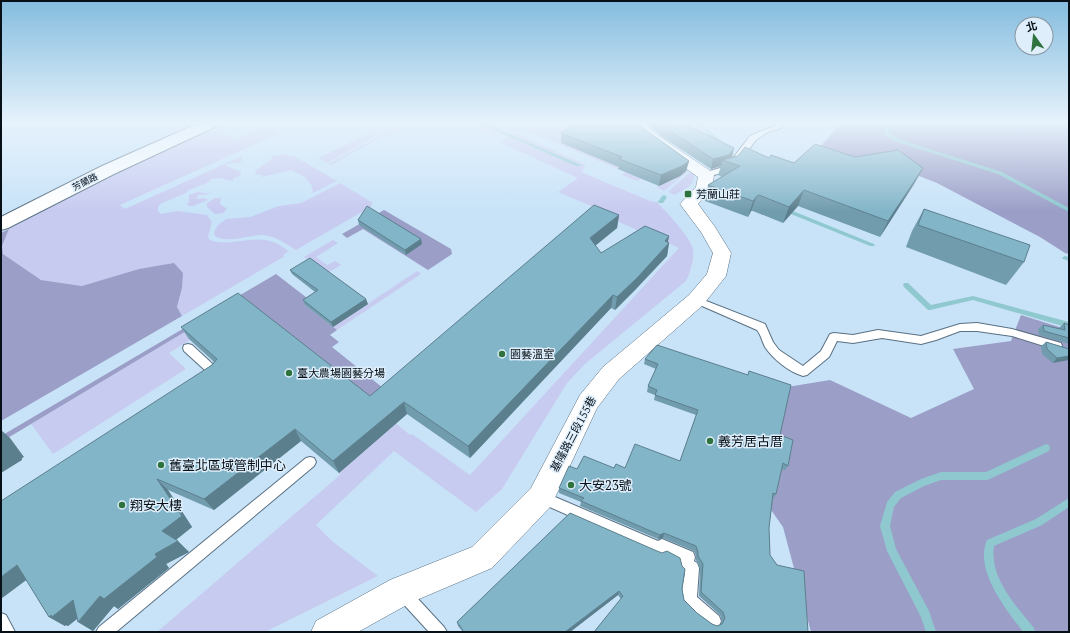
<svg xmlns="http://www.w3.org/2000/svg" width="1070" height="633" font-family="'PT Serif','Noto Sans TC',serif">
  <rect width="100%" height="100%" fill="#c8e3f8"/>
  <!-- green -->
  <g fill="#c8cbf0">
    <path d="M229,122L235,124L219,132L236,140L272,122H295L276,130L280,133L120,205L125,209L242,156L241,162L226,164L227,166L241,172L240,176L233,179V181L219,178L211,179L207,183L189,190L186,193L162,203L158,207V211L161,214L177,211L207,215L212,222L208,237L210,240C231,248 254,233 276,243C280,245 285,249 289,251L283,255L285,256L182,316L177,308L182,288L110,278L82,286L41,280L3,254L2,246L9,229L107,178Z"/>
    <path d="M391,122H409L331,165L328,164L398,126Z"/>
    <path d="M466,122H499L502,129L494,135Z"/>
    <path d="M518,122H617L695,171C693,187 688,187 675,195L668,192L690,172L688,171L664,191L657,187L663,182L674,181L677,178C666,174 657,173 647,181L641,179L637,181L622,175L625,172L527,131L528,128Z"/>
    <path d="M382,127L370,133L376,136L327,163L318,158Z"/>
    <path d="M513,134H517L584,164L585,167L581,172L650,201L657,202C668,214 685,231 692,246C696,255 690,273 686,281L585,364L567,383L502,489L476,512L394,451L316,525L332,541L378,576L265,632H157L340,475L339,473L393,426L190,340L169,353L186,369L53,454L31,424L243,297L410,435L412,434L470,475L679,248L591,210L594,207L558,192L578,178L499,142Z"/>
    <path d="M286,154L292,157L294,156L337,181L313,193L312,186L305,177L291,170L262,177V175L255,174L256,170L271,160L272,156Z"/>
    <path d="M340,183L373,203L371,204L372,206L296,250C285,243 275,236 262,235C248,235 227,244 215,236L214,233L217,226L226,219L250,217L279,206L301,203Z"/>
    <path d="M198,192L212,194L198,195L197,199L205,198L208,200L193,206H189L187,204L189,202V195Z"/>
    <path d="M215,198H221L220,204L227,209L223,213L215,214L207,207V203Z"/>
    <path d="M333,240L338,243L316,257L327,265L335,261L341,265L327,273L304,257Z"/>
    <path d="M417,271L421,274L337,330L333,327Z"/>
  </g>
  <!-- forest -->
  <g fill="#9b9ec7">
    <path d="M842,122H1069V254L1065,253L1040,237L937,183L891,165L853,167L820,147Z"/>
    <path d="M384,210L451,249L452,254L428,270L363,229L347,238L342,234Z"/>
    <path d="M9,229L2,246L3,254L41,280L82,286L139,269L174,263L183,273L182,288L177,307L182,316L1,421V233Z"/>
    <path d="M276,274L311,301L305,305L337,330L330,335L339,342L332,347L383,388L369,400L243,297L1,442V436Z"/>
    <path d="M1021,315L1069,330V632H811L783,527L748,477L781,388L830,380L911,418L974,389L953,349L1011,341Z"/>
  </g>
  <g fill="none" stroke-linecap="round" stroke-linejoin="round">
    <!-- stream -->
    <g fill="#8fc8cf" fill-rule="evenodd">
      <path d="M476,122H482L581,165L580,166H576Z"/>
      <path d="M569,122H575L585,128L581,129Z"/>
      <path d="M695,122H700L723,143V145H719Z"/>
      <path d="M890,122H894L888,132L898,139L1002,172L1069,208V212L998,174L894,141L886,136L884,132Z"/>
      <path d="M1053,122H1059L1069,126V129Z"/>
      <path d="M664,195L667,197L663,203H659L658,202L662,196Z"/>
      <path d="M783,207L874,244L875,245L874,246H870L781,210L780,209Z"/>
      <path d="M1065,256L1069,257V261L1063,259L1062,258L1063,257Z"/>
      <path d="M904,283H908L931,305L973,296L1069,322V328L973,300L930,310H928L904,287L903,285Z"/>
      <path d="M1046,444L1049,445L1050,448L1049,451L990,479L987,480H941L924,486L901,498L894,507L890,526L896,549L929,611L936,632H926L921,617L887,551L880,526L887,502L895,492L921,479L941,472H986Z"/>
      <path d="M1069,498V507L1042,525L994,546C989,577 1016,606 1034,628L1035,632H1023C1006,609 974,570 987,540L1036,519Z"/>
    </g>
    <defs>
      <g id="lane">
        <path d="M776,122H782L781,128L768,132L756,140L733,170L706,177H703V173L727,166L750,136L764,130L776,126Z"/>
        <path d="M696,297L765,324L773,342L779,350L803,366L821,351L830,334L834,333L853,335L878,330L921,336L960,324L977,323L1012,329L1061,343L1062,346L1061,349L1057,350L1012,336L977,331H960L936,340L921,344L882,338L853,343L837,341L829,357L807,375L803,376C789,372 773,359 765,347C762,341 761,335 757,330L693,302L691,300L693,298Z"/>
        <path d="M188,344L192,345L219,370L220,373L219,376L211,379L207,378L206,375L207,372L184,351L183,348L184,345Z"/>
        <path d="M310,457L314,458L316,462L314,466L116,632H96L99,627L306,458Z"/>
        <path d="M541,491L658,541L662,539L693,552L695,557L694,561L697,563L699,568L697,597L719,616L721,621L719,626L714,628C707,625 683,608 682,600C681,591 684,580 685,572L681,570L679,565L680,561L665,554L661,556L656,554L536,501L535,497L536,493Z"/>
        <path d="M402,585L407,587L444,627L447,632H429L397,597L395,592L397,587Z"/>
        <path d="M1,613L6,615L15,632H1Z"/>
      </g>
      <path id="street" d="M626,122H642L660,137L712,172L714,175L712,188L698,204L715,227L731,253L726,276L703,305L619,379L597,408L551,506L492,568L412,602L358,632H311L316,621L390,580L472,547L531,488L580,395L603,367L689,295L707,274L713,253L701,232L680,204L696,187L698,177L650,143Z"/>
      <path id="secondary" d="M201,122H221L219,125L114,174L8,228L1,230V217L102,166Z"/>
    </defs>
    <!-- lane casing -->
    <use href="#lane" stroke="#597083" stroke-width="2"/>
    <!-- street casing -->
    <use href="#street" stroke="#597083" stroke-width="1"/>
    <!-- secondary casing -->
    <use href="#secondary" stroke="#597083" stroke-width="2"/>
    <!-- lane -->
    <use href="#lane" fill="#fff" fill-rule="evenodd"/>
    <!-- street -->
    <use href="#street" fill="#fff" fill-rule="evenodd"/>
    <!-- secondary -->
    <use href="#secondary" fill="#fff" fill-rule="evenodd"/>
  </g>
  <!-- wall -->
  <g fill="#719cad">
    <path d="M645,122H681L734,148L732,157L769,158L794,163L855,157L923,168L914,184L880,237L798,206L783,223L753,211H751L748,217L705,201L708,185L722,177L718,175L721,166L711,169L661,136Z"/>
    <path d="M561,133L651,134L689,161L686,171L680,176L659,186L618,169L619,167L561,143Z"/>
    <path d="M924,209L1024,262L1006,285L906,247L912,231Z"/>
    <path d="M619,215L617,228L595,245L601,253L669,236L668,242L669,243L667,256L635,290L615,310L611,308L470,458L407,414L339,473L301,441L214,510L168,490L192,527L176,540L189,552L166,564L169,568L118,609L114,606L93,631L78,622L77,619L68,626L66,625L65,626L49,617L26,580L2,598L214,362L189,339L181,327L370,396Z"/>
    <path d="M358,220L421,239L422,244L406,255L359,225Z"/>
    <path d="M290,270L368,304L333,327L305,305L303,300L315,292L292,274Z"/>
    <path d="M1064,323L1069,325V344L1039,335L1038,329L1043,325L1059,329V328Z"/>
    <path d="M1046,342L1069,349L1053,363L1042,354L1041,346Z"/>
    <path d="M645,359L748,375L749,371L780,435L788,466L785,470L781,469L776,494L773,499L769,528L770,555L808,632H594L621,599L618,595L570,632H463L458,626L457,622L570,513L682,589L684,600L697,613L712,624L717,626L721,624L722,622L720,615L699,596L700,568L696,560V556L694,551L663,538L658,539L580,506L581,502L559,493V488L577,469L625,468L680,461L696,415L654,400L655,395L647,392L648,386L656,369L644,364Z"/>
  </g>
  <!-- shaded-wall -->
  <g fill="#5c7f8d">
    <path d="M734,148L732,158L722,160L721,166L711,169L713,159Z"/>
    <path d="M689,161L686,171L680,176L659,186L661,175Z"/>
    <path d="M923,168L914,184L880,237L888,221Z"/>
    <path d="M804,190L798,206L783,223L789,207Z"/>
    <path d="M757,196L751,211L748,217L753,201Z"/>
    <path d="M619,215L617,228L589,251L590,238Z"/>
    <path d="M669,236L667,245L669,243L667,256L635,290L615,310L617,297Z"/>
    <path d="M421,239L422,244L406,255L405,250Z"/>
    <path d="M613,295L611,308L470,458L468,446Z"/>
    <path d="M366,299L368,304L333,327L331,322Z"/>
    <path d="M1069,356V360L1053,363L1057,358Z"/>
    <path d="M404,402L407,414L339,473L333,461Z"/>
    <path d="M295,429L301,441L214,510L204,499Z"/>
    <path d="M1,430L10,438L24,457L22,458V460L1,473Z"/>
    <path d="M157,479L168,490L192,527L173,542L162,531Z"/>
    <path d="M664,533L663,538L658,539L660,535Z"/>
    <path d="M178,541L189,552L166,564L169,568L118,609L114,606L93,631L78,622L100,596L155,554Z"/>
    <path d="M17,565L33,575L2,598H1V577Z"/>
    <path d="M619,591L618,595L570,632H565Z"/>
    <path d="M73,600L88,610L68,626L66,625L65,626L49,617Z"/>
  </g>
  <!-- building -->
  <g fill="#83b5c9" stroke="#5c7f8d">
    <path d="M578,122H636L651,134L689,161L682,166L661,175L619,159L622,157L561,133Z"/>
    <path d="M658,122H681L734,148L729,155L713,159L663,126Z"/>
    <path d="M815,144L855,157L898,150L923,168L888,221L804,190L789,207L759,195L757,196L753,201L708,185L740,166L722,160L738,156L745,147L769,158L771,155L794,163Z"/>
    <path d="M594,205L619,215L590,238L601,253L645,226L669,236L665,241L669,243L637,278L617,297L613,295L468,446L404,402L333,461L295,429L204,499L157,479L182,516L162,531L178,541L155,554L157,557L104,599L100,596L78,622L73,600L52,617L51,615L49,617L17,565L1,577V501L212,365L217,359L181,327L238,293L370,396Z"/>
    <path d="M367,206L421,239L405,250L358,220Z"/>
    <path d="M924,209L1030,245L1024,262L918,225Z"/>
    <path d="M310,258L366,299L331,322L303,300L318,290L290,270Z"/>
    <path d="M1064,323L1069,325V338L1044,331L1043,325L1065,330Z"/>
    <path d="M1046,342L1069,349V356L1057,358L1047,349Z"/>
    <path d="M657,345L748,375L749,371L791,385L780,435L793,440L788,466L783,463L776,494L773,493L769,528L770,555L777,565L804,571L808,632H594L623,596L619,591L565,632H464L457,622L570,513L657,551L662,553L667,551L680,558L682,566L685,569L682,589L684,600L697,613L712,624L717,626L722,624L725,618L723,612L701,592L703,564L698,556V552L696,546L664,533L660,535L581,501L584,498L559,488L569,466L577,469L584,456L614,468L616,464L625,468L635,444L680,461L698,410L655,395L657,390L648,386L658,364L645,359Z"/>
  </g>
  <!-- sky -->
  <linearGradient id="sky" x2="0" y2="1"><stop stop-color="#84bcde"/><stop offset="0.58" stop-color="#e6f2fc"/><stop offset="1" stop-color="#e6f2fc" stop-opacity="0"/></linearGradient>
  <rect width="1070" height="211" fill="url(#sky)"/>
  <!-- markers -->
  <g fill="#2e723d" stroke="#deeefb" stroke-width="1.5">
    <rect x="684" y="190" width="8" height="8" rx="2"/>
    <circle cx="502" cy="354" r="4"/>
    <circle cx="289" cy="373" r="4"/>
    <circle cx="710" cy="441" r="4"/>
    <circle cx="161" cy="465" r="4"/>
    <circle cx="571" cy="485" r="4"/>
    <circle cx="122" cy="505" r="4"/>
  </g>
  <g text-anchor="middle" stroke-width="3" stroke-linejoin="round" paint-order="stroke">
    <!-- far-street labels -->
    <g font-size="9" fill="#071017" stroke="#deeefb">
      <text transform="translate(85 182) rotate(-27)" y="3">芳蘭路</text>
    </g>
    <!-- poi labels -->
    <g font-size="11" fill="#071017" stroke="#deeefb" text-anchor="start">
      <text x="696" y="198">芳蘭山莊</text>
      <text x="510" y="358">園藝溫室</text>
      <text x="297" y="377">臺大農場園藝分場</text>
    </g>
    <!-- street labels -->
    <g font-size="11" fill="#071017" stroke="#deeefb">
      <text transform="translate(573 434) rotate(-62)" y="4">基隆路三段155巷</text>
    </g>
    <!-- near-poi labels -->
    <g font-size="13" fill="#071017" stroke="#deeefb" text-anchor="start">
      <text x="718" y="446">義芳居古厝</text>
      <text x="169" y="470">舊臺北區域管制中心</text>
      <text x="579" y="490">大安23號</text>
      <text x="130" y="510">翔安大樓</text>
    </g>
  </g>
  <!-- border -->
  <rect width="1070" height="633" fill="none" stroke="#071017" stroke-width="4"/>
  <!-- north arrow -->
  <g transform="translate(1034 36) rotate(345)"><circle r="19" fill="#deeefb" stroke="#8895a0"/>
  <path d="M0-3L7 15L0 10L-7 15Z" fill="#2e723d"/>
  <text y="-6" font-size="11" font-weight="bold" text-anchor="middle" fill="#071017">北</text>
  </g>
</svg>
